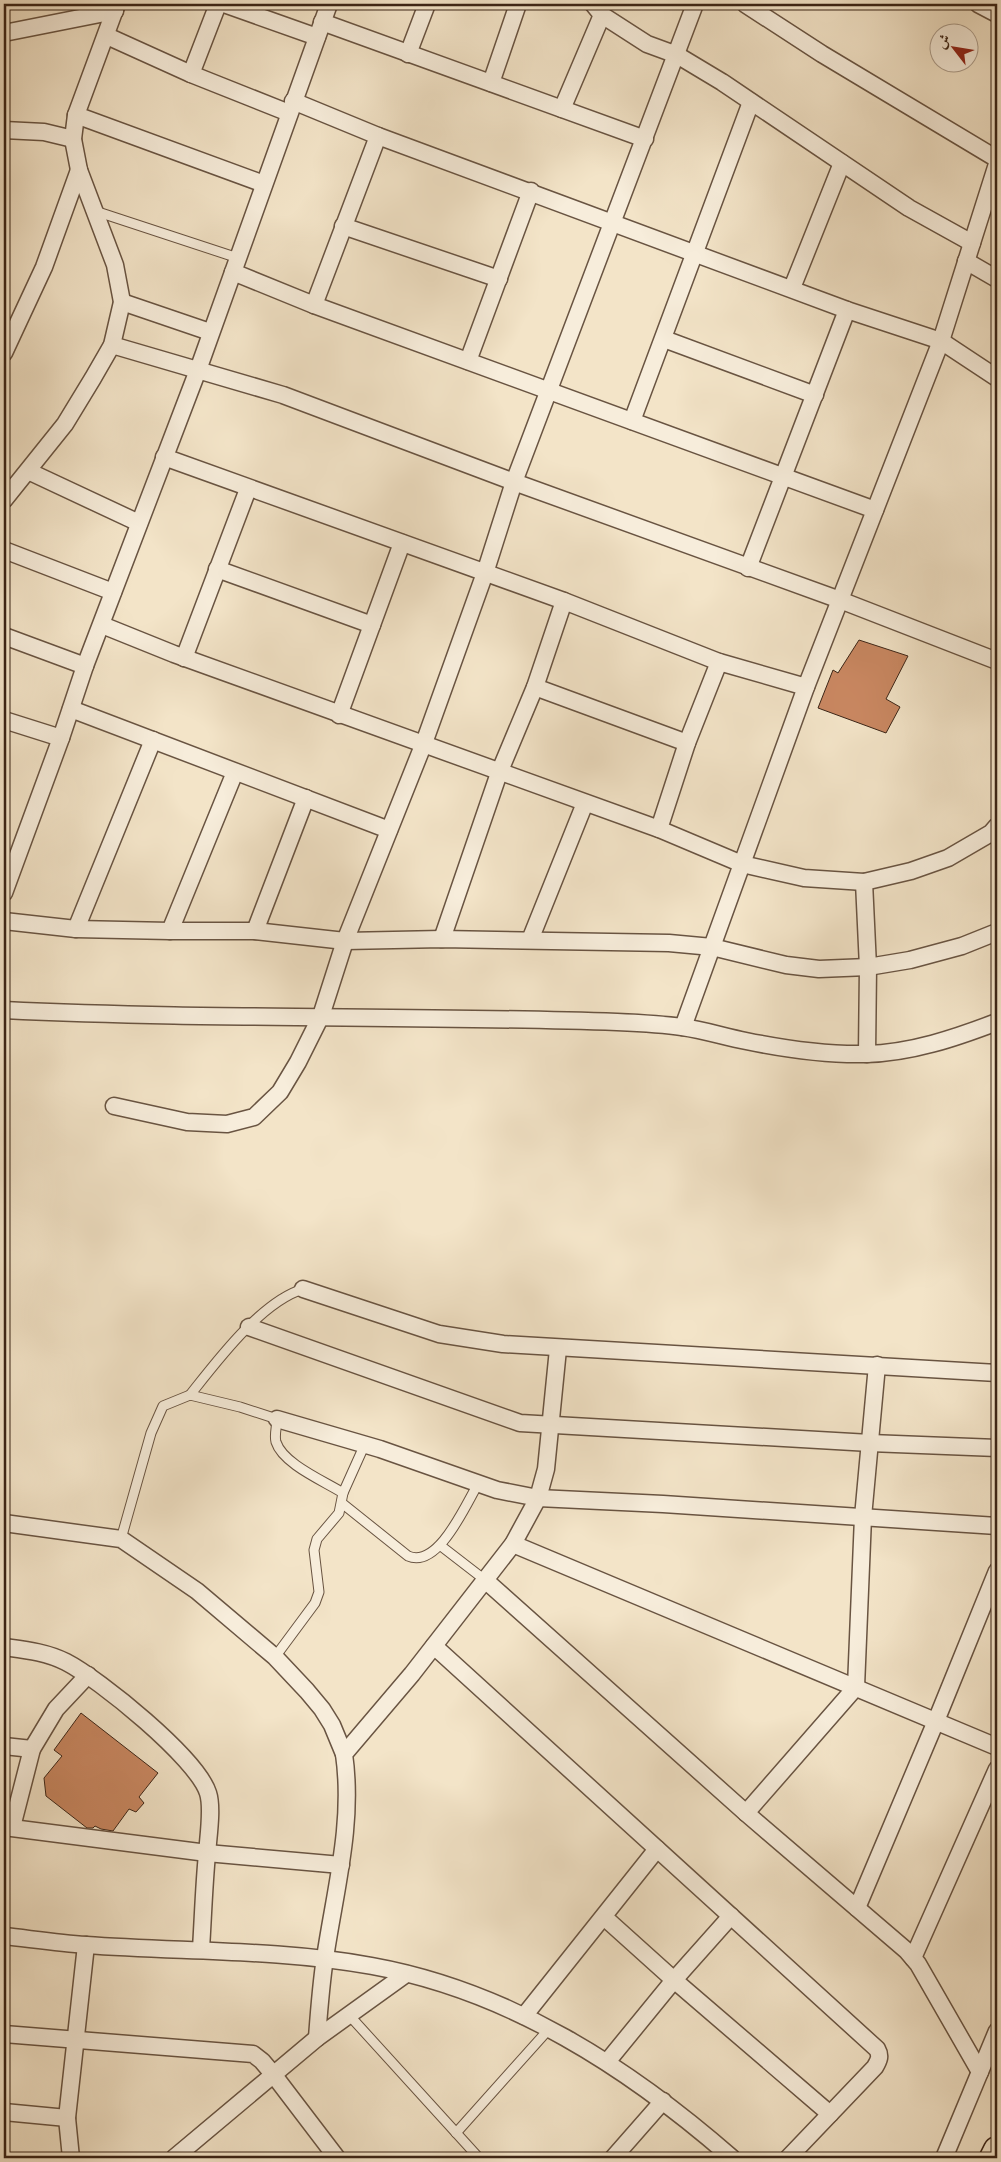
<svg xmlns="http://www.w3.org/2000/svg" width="1001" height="2162" font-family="'Libre Caslon Text',Amiri,serif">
  <rect width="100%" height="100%" fill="#f3e4c8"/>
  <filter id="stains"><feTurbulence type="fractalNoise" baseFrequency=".004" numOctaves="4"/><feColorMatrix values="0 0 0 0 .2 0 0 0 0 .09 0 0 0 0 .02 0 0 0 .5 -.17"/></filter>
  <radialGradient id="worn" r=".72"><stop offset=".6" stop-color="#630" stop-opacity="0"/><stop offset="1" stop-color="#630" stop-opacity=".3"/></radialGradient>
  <!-- building -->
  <g fill="#c98761" stroke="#3b2416">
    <path d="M859,640L908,656L886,699L900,707L886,733L818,708L833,670L838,673Z"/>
    <path d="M81,1713L158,1773L139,1797L144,1803L136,1812L129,1809L113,1831L101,1829L95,1826L93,1828H87L46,1796L44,1778L62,1756L54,1750Z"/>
  </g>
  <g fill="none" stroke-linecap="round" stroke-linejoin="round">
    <defs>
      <g id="service">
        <path d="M95,211L238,258"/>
        <path d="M190,1395C217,1361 261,1302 303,1289"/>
        <path d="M343,1504L408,1556C438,1569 465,1506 478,1484"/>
        <path d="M121,1539L151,1433L163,1406L190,1395L240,1407L277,1419C277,1426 274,1435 276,1442C283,1464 324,1481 343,1493"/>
        <path d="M441,1546L485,1580"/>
        <path d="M275,1657L315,1603L319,1592L314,1550L317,1539L339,1513L343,1493L365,1444"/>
        <path d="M349,2015L479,2158"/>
        <path d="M456,2133L549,2029"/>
      </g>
      <g id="minor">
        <path d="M224,4L317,37"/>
        <path d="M593,4L602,15L647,44L677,55L722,82L909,208L972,243"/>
        <path d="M745,4L822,54L997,159"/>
        <path d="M978,4L997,14"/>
        <path d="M322,22L645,139"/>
        <path d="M4,33L115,11"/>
        <path d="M107,36L191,74L289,113"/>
        <path d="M408,54L427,4"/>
        <path d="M191,74L218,4"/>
        <path d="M491,83L518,4"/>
        <path d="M293,101L378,136L847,310L941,341L997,378"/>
        <path d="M562,109L602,15"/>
        <path d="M76,115L264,184"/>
        <path d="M4,130L44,132L73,139"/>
        <path d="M343,226L499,279"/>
        <path d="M966,261L997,279"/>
        <path d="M233,272L314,305L875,510"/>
        <path d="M792,288L842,163"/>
        <path d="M122,302L210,332"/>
        <path d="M314,305L378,136"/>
        <path d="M664,339L815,395"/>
        <path d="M112,345L283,395L514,482L840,600L997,661"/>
        <path d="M4,353L44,267L79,170"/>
        <path d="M468,361L531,191"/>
        <path d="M632,421L751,102"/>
        <path d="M164,457L564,601L719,662L806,687"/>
        <path d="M28,471L139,523"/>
        <path d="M4,500L65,424L93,378L112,345L122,302L115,265L79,170L73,139L76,115L117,4"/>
        <path d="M4,550L113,592"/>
        <path d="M748,568L847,310"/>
        <path d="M217,569L372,625"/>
        <path d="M102,625L174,654L659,829L742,864L804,878L864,882L911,871L948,858L991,833L997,826"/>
        <path d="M4,636L85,666"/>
        <path d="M184,658L248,489"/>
        <path d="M535,687L687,743"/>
        <path d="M71,709L389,830"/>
        <path d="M339,715L402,543"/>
        <path d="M4,720L61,738"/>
        <path d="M659,829L687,743L719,662"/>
        <path d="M864,882L868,967L867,1054"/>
        <path d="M4,893L61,738L85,666L198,370L329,4"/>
        <path d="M4,921L76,929L170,931H255L345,941L442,939L669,943L712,947L786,965L819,969L868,967L910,960L962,946L997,932"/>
        <path d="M76,929L153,740"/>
        <path d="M170,931L235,772"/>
        <path d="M255,931L306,798"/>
        <path d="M442,939L499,773L535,687L564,601"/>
        <path d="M530,940L585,803"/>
        <path d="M4,1010C208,1020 413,1015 617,1022C639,1023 661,1024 682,1027C704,1030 725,1037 746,1041C785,1049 826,1055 866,1054C911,1053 955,1038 997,1022"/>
        <path d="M683,1027L806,687L941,341L997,164"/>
        <path d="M114,1106L187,1122L227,1124L254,1117L280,1092L298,1062L321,1016L345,941L424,743L485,573L514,482L695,4"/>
        <path d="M303,1289L439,1334L503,1344L997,1373"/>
        <path d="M249,1327L520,1423L870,1443L997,1448"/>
        <path d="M277,1419L380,1449L497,1490L538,1498L663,1504L997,1526"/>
        <path d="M4,1523L121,1539L197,1591L275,1657L307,1691L322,1709L332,1725L344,1754"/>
        <path d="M513,1544L997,1747"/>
        <path d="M485,1580L746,1813L907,1951L918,1964L980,2072"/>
        <path d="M434,1646L877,2049C881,2056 879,2060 875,2067L788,2158"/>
        <path d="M4,1647C26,1650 46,1652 66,1662C99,1679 197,1758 208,1793C213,1808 208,1838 207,1854C204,1885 203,1917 201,1949"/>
        <path d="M4,1746L32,1749"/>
        <path d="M746,1813L856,1687L863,1517L877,1365"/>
        <path d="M4,1827L207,1853L341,1865"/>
        <path d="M12,1827L32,1749L56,1709L88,1675"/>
        <path d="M857,1908L936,1721L997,1571"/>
        <path d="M604,1917L674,1980L830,2114"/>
        <path d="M4,1936C31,1939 59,1943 86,1945C181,1952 278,1949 372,1966C510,1991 629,2068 732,2158"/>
        <path d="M913,1958L997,1769"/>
        <path d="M524,2016L657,1849"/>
        <path d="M4,2034L253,2054L262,2061L273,2074L337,2158"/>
        <path d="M317,2038C319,2011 321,1984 325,1958C335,1890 354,1823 344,1754L412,1674L513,1544L538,1498L546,1469L558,1349"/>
        <path d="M607,2062L674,1980L731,1916"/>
        <path d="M4,2112L67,2118"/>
        <path d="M71,2158L67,2118L86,1945"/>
        <path d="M174,2158L317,2038L406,1974"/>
        <path d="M613,2158L663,2101"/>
        <path d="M944,2158L997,2031"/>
      </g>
      <path id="primary" d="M993,2158L997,2150"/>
    </defs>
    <!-- service casing -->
    <use href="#service" stroke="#695442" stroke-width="11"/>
    <!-- minor casing -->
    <use href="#minor" stroke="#695442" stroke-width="19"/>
    <!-- primary casing -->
    <use href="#primary" stroke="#3b2416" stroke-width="29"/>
    <!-- service -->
    <use href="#service" stroke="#f7eddb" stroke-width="9"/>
    <!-- minor -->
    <use href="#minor" stroke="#f7eddb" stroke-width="16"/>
    <!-- primary -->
    <use href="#primary" stroke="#f3e4c8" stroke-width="26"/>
  </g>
  <!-- margin -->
  <rect width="1001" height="2162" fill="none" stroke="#f3e4c8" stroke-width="20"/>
  <rect x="5" y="5" width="991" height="2152" fill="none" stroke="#3b2416" stroke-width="2.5"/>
  <rect x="10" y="10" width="981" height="2142" fill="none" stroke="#3b2416"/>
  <!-- north arrow -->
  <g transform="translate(954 48) rotate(301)"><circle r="24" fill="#f7eddb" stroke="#ac9d8c"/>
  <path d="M0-4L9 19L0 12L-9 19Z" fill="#8f2418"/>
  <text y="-8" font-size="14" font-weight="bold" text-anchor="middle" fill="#3b2416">ش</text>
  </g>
  <rect width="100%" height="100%" filter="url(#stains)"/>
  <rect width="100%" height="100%" fill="url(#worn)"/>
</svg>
